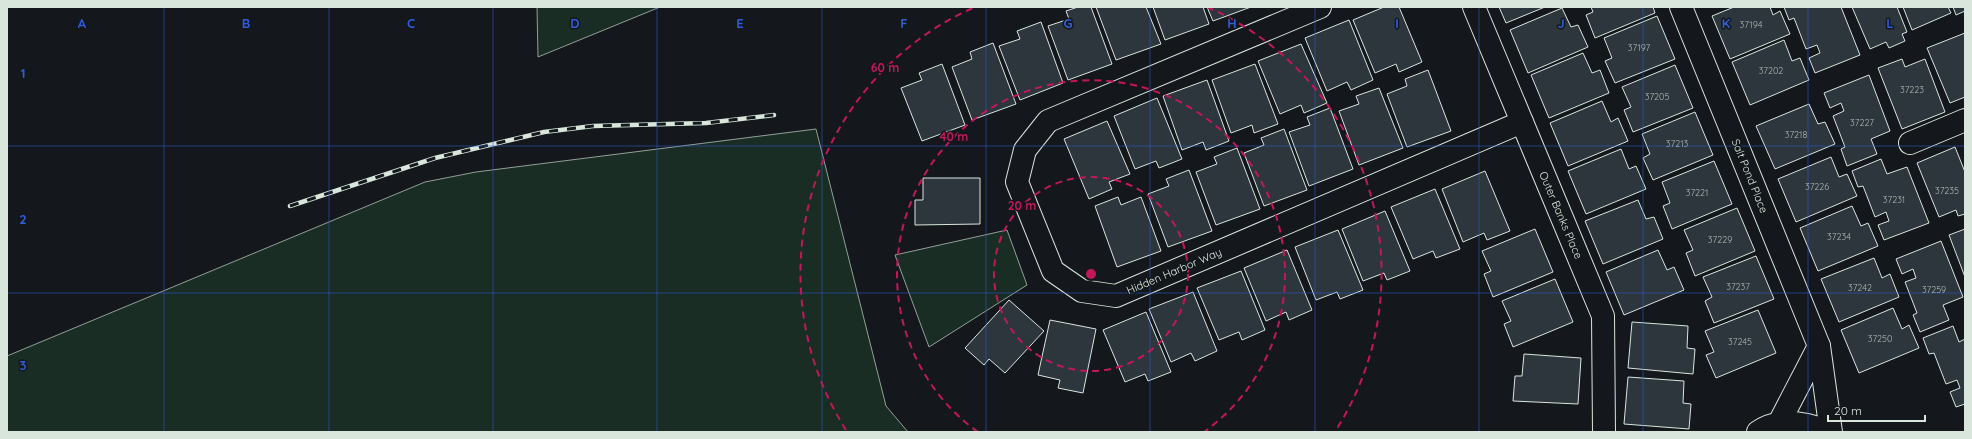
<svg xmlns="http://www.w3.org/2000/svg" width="1972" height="439" font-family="Quicksand,sans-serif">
  <rect width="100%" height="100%" fill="#14181c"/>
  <!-- green -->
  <g fill="#1a2d24" stroke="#939e99">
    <path d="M537,7H660L538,57Z"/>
    <path d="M816,129L886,406L908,432H7V356L425,182L476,172Z"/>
    <path d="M1007,230L1027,285L929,347L895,255Z"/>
  </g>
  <!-- building -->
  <g fill="#2c363c" stroke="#d8e6dc">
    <path d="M1078,7H1091L1112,64L1068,80L1048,26L1069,19L1066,11Z"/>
    <path d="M1096,7H1146L1161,44L1116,60Z"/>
    <path d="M1153,7H1203L1209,24L1165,40Z"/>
    <path d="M1207,7H1251L1213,21Z"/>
    <path d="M1384,7H1399L1422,62L1399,72L1396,64L1375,73L1353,20Z"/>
    <path d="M1499,7H1545L1506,23Z"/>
    <path d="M1591,7H1653L1655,13L1595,38L1586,15L1593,12Z"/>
    <path d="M1734,7H1770L1773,15L1780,11L1790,34L1730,59L1712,16Z"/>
    <path d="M1784,7H1841L1860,55L1815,73L1809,58L1820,53L1817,45L1806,49L1794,18L1789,20Z"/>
    <path d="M1852,7H1897L1907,32L1902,34L1905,41L1889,48L1886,42L1870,49Z"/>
    <path d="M1903,7H1948L1951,13L1912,30Z"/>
    <path d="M1953,7H1965V11L1956,15Z"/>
    <path d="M1562,8L1571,27L1578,25L1588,47L1528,73L1510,30Z"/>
    <path d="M1657,16L1675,59L1615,83L1605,61L1612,58L1604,38Z"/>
    <path d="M1349,20L1373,80L1351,90L1347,82L1327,91L1305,38Z"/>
    <path d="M1041,22L1063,83L1020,100L999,46L1020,39L1017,31Z"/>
    <path d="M1965,33V97L1950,103L1927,48Z"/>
    <path d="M1784,40L1792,61L1800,58L1809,80L1750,105L1732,62Z"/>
    <path d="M993,43L1016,104L972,120L952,67L972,59L970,52Z"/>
    <path d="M1301,44L1327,103L1304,113L1301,105L1280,114L1258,61Z"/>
    <path d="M1583,53L1592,73L1600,70L1609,93L1549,118L1531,75Z"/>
    <path d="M1902,59L1905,67L1925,59L1945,112L1902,129L1878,68Z"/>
    <path d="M942,64L965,125L922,141L901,88L922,80L919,73Z"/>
    <path d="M1255,64L1278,124L1254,133L1252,125L1231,133L1212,80Z"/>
    <path d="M1675,65L1693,108L1633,132L1624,110L1631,107L1622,87Z"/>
    <path d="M1428,70L1451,131L1407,147L1387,94L1407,86L1405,79Z"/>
    <path d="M1869,75L1890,131L1871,139L1877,154L1847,166L1841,149L1845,147L1833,116L1844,111L1841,103L1830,108L1824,93Z"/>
    <path d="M1207,80L1229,141L1206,150L1203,142L1182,150L1163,96Z"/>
    <path d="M1379,88L1403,148L1359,165L1339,111L1359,104L1356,96Z"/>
    <path d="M1157,98L1182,159L1159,168L1156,161L1135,169L1114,116Z"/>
    <path d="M1602,101L1611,122L1618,118L1628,141L1568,166L1550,123Z"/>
    <path d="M1809,104L1818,124L1825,122L1835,144L1775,169L1756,126Z"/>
    <path d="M1330,108L1353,169L1309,186L1289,132L1310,125L1307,117Z"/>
    <path d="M1695,112L1713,155L1653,180L1643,158L1650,154L1642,134Z"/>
    <path d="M1107,121L1130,174L1109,182L1112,189L1089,199L1064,139Z"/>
    <path d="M1284,129L1307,190L1264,206L1244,153L1264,145L1261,138Z"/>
    <path d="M1955,147L1965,172V214L1958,216L1956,210L1939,217L1917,163Z"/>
    <path d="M1237,148L1260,209L1216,225L1196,172L1217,164L1214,157Z"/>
    <path d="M1621,149L1629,169L1636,166L1646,189L1586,214L1568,171Z"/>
    <path d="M1831,157L1839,177L1847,174L1857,196L1796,222L1778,179Z"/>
    <path d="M1881,159L1887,174L1907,167L1929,223L1884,240L1878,225L1889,221L1886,212L1875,217L1863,186L1858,187L1852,171Z"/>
    <path d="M1714,161L1732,204L1672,229L1663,206L1670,203L1662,182Z"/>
    <path d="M1189,170L1212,231L1168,247L1148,194L1169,186L1166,179Z"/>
    <path d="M1485,171L1510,231L1487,240L1484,233L1463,242L1442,189Z"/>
    <path d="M923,178H980V224L915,225V200H923Z"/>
    <path d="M1435,189L1460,249L1436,258L1433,251L1413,259L1391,207Z"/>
    <path d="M1118,197L1121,205L1141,197L1161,251L1117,267L1095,206Z"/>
    <path d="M1638,200L1646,219L1654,217L1663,239L1603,264L1585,221Z"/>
    <path d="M1852,206L1861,226L1868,223L1878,246L1818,271L1800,228Z"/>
    <path d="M1737,208L1755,251L1695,276L1686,253L1693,250L1684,230Z"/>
    <path d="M1385,211L1410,271L1387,280L1384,273L1363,281L1342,229Z"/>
    <path d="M1535,229L1553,272L1493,297L1484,274L1491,271L1482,251Z"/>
    <path d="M1965,229V277L1949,235Z"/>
    <path d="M1338,230L1363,290L1340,299L1337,292L1316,300L1295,247Z"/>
    <path d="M1941,241L1963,297L1943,305L1949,320L1920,332L1913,315L1917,313L1905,282L1916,278L1913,269L1902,274L1896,259Z"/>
    <path d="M1287,250L1312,310L1289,320L1286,312L1266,321L1244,268Z"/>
    <path d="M1658,250L1667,270L1674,267L1684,290L1624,315L1606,272Z"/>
    <path d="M1756,256L1774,299L1714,323L1705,301L1712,297L1703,277Z"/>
    <path d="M1874,258L1882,278L1890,274L1899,297L1839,322L1821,279Z"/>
    <path d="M1241,271L1265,330L1242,340L1239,332L1219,340L1197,288Z"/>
    <path d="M1555,279L1573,322L1513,347L1504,324L1511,321L1502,301Z"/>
    <path d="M1193,292L1217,351L1195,361L1191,353L1171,362L1149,309Z"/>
    <path d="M1009,300L1044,331L1005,373L989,359L984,365L965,348Z"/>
    <path d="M1893,308L1902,329L1909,325L1919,348L1859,373L1841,330Z"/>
    <path d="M1758,310L1776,353L1716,378L1706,355L1714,352L1705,331Z"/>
    <path d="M1146,312L1171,372L1148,381L1145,374L1125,382L1103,330Z"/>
    <path d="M1050,320L1096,329L1083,393L1058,388L1060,380L1038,375Z"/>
    <path d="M1632,322L1688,326L1687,348L1695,349L1693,374L1628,368Z"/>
    <path d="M1953,326L1959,342L1965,339V404L1956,407L1950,392L1960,388L1957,380L1946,384L1934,353L1929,354L1923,338Z"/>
    <path d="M1524,354L1581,358L1578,404L1513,401L1515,376H1522Z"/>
    <path d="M1628,377L1684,381L1683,403L1691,404L1689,429L1624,424Z"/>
  </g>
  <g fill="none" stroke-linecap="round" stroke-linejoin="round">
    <defs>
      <g id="minor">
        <path d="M1320,7L1048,121L1025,150L1017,182L1053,271L1082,291L1116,296L1522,122"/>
        <path d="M1474,7L1603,316L1604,432"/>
        <path d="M1681,7L1819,346L1831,432"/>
        <path d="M1910,143L1965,120"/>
        <path d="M1778,425L1819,346"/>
        <path d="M1758,432C1779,417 1807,423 1829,432"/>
      </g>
    </defs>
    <!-- minor casing -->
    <use href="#minor" stroke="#d8e6dc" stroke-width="24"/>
    <!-- minor -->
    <use href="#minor" stroke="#14181c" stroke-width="22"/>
    <defs>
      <path id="rail" d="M290,206L435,158L544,132L593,126L706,123L774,115"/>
    </defs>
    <!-- rail casing -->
    <use href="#rail" stroke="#d8e6dc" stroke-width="4.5"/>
    <!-- rail -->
    <use href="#rail" stroke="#14181c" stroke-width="3" stroke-dasharray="9" stroke-linecap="butt"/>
  </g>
  <!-- grid -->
  <path fill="none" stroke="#305dd8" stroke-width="1" stroke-opacity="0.55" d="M164,7V432M329,7V432M493,7V432M657,7V432M822,7V432M986,7V432M1150,7V432M1315,7V432M1479,7V432M1643,7V432M1808,7V432M7,146H1965M7,293H1965"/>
  <!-- distance rings -->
  <g fill="none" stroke="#c2185b" stroke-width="2" stroke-dasharray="7 5">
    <circle cx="1091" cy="274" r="97"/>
    <path d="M978 432A194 194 0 1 1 1204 432"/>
    <path d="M846 430A291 291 0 0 1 975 7M1207 7A291 291 0 0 1 1336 430"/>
  </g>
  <g text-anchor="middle" stroke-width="3" stroke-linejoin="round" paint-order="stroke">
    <!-- number labels -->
    <g font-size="9" fill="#adbab4">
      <text x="1751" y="28">37194</text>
      <text x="1639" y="51">37197</text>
      <text x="1771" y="74">37202</text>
      <text x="1912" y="93">37223</text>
      <text x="1657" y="100">37205</text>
      <text x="1862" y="126">37227</text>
      <text x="1796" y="138">37218</text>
      <text x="1677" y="147">37213</text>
      <text x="1817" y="190">37226</text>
      <text x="1947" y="194">37235</text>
      <text x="1697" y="196">37221</text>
      <text x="1894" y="203">37231</text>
      <text x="1839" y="240">37234</text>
      <text x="1720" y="243">37229</text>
      <text x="1738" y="290">37237</text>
      <text x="1860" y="291">37242</text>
      <text x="1934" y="293">37259</text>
      <text x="1880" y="342">37250</text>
      <text x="1740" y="345">37245</text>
    </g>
    <!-- street labels -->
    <g font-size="11" fill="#d8e6dc" stroke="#14181c">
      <text transform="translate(1750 176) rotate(68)" y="4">Salt Pond Place</text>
      <text transform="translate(1561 215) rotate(67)" y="4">Outer Banks Place</text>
      <text transform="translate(1174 271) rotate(-23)" y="4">Hidden Harbor Way</text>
    </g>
  </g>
  <g font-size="13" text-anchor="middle" font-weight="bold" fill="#305dd8" stroke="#14181c" stroke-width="3" stroke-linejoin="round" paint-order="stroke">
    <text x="82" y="28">A</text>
    <text x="246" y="28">B</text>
    <text x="411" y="28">C</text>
    <text x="575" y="28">D</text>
    <text x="740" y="28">E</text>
    <text x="904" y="28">F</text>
    <text x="1068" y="28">G</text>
    <text x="1232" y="28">H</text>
    <text x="1397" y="28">I</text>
    <text x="1561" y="28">J</text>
    <text x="1726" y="28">K</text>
    <text x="1890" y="28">L</text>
    <text x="23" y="78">1</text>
    <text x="23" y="224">2</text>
    <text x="23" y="370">3</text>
  </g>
  <circle cx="1091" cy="274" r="6" fill="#c2185b" stroke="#14181c" stroke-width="2"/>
  <g font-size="12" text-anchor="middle" font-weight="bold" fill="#c2185b" stroke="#14181c" stroke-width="3" stroke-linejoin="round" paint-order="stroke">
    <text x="885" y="72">60 m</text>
    <text x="954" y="141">40 m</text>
    <text x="1022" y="210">20 m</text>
  </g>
  <!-- border -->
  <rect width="1972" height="439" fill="none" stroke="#d8e6dc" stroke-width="16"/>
  <!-- scale -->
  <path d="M1828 415v6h97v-6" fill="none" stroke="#d8e6dc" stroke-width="2"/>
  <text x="1834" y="415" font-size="12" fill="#d8e6dc" stroke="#14181c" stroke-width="3" paint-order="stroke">20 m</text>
</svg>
